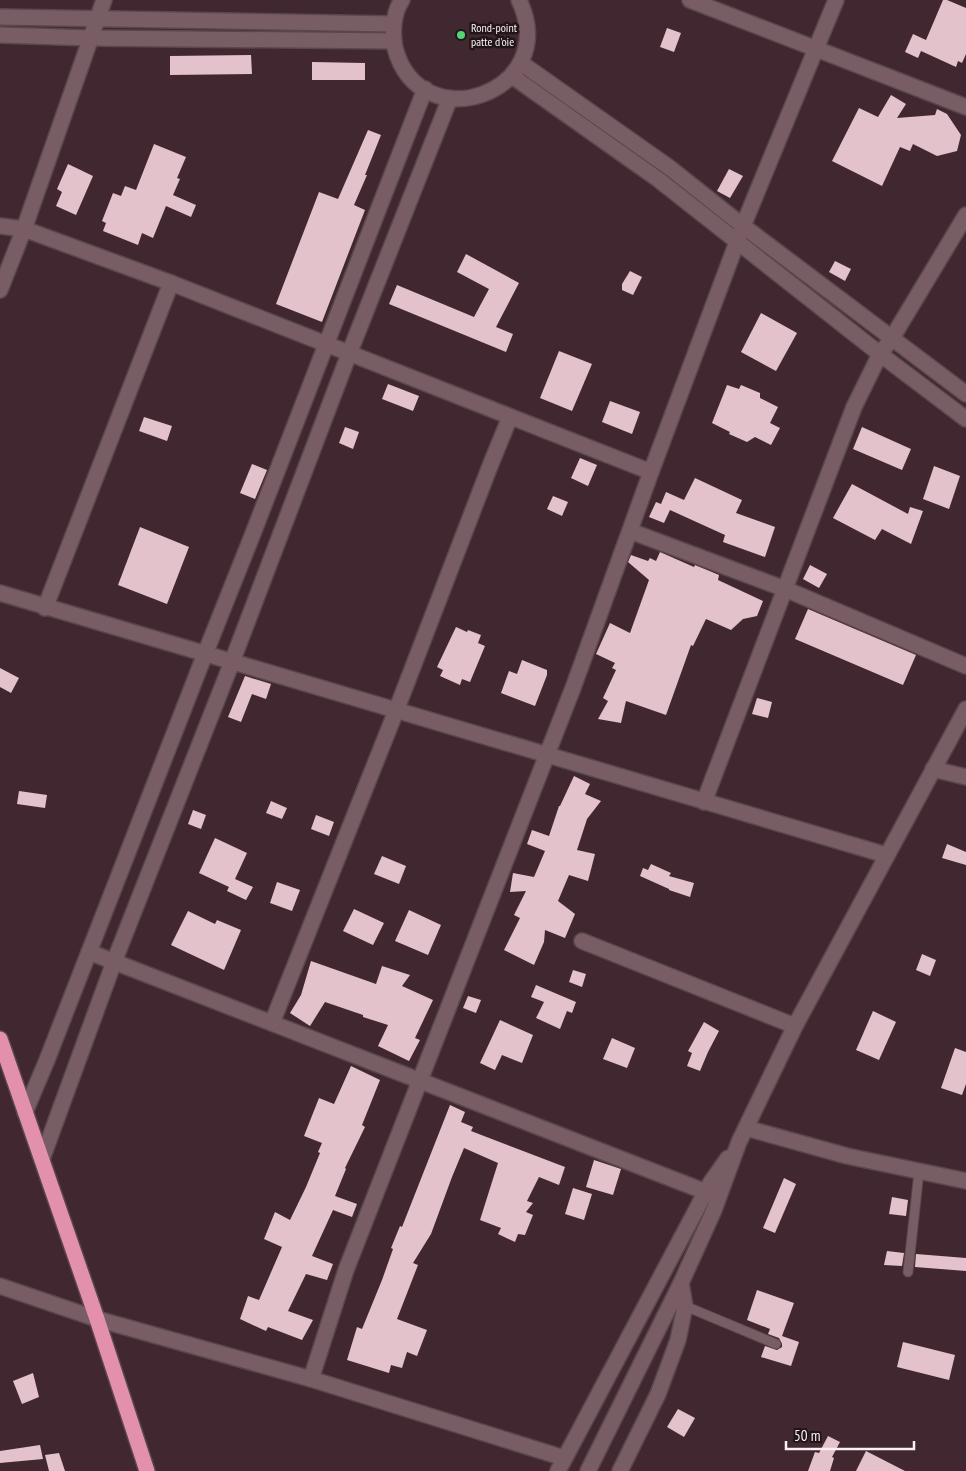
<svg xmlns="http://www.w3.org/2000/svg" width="966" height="1471" font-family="'PT Sans Narrow',sans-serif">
  <rect width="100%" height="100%" fill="#412830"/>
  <!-- building -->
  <g fill="#e3c2cb">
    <path d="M943,0H947L966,8V54L962,63L958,61L956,67L921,51L918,58L905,52L913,34L926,40Z"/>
    <path d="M667,28L681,33L674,52L660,47Z"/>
    <path d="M251,55L252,74L170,75V56Z"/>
    <path d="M312,62L365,63V80H312Z"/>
    <path d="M891,95L906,104L897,118L935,115L937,109L947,114L961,135L957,151L937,156L913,144L910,151L900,147L882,186L832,161L859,108L878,117Z"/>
    <path d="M368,130L381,135L365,175H367L354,205L365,210L322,322L276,304L319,192L338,199Z"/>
    <path d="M154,144L186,157L177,178L180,179L173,195L196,205L191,217L166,206L153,238L142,233L138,245L103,231L106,223L102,221L113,193L121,196L125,186L136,190Z"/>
    <path d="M68,164L93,176L76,215L56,206L62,192L57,189Z"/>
    <path d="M729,169L743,176L730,198L717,191Z"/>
    <path d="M466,254L519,283L496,327L513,334L506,352L389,304L397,285L474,317L489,289L457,272Z"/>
    <path d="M835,261L851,269L845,281L829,272Z"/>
    <path d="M630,271L642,277L633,295L622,290V284Z"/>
    <path d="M761,313L797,333L776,371L741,352Z"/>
    <path d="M559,351L592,364L572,411L540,398Z"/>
    <path d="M388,384L419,396L413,411L382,399Z"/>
    <path d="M727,385L739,389L741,385L760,393V398L778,407L770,423L780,428L771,445L755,437L747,442L729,434L730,432L712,423Z"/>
    <path d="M610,401L640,412L632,434L602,422Z"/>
    <path d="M144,417L172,426L167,441L139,431Z"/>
    <path d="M345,427L359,432L353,449L339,443Z"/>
    <path d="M862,427L911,449L902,470L853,449Z"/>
    <path d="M580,458L597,465L588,486L571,478Z"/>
    <path d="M252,464L267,470L255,499L240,493Z"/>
    <path d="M934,466L960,476L949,509L923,499Z"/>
    <path d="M695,478L742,500L736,513L775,527L765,557L723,542L725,535L670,510L664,523L649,517L656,502L661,504L666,492L684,500Z"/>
    <path d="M852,484L908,514L910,507L923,511L911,544L882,529L875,540L833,518Z"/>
    <path d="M553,496L568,502L562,516L547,509Z"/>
    <path d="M140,527L189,547L167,604L118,585Z"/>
    <path d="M660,552L694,567L695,565L719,575L718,580L763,601L757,616L743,619L731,630L706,619L693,646L691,645L666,715L626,701L621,723L598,719L608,701L603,698L616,670L612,668L615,663L596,654L610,623L630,633L649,580L628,562L631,555L648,561L650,558L656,561Z"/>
    <path d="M810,565L827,574L819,588L803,579Z"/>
    <path d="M808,609L916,655L903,685L795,639Z"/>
    <path d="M456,627L467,632L468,630L481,635L478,643L485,646L470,682L462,679L460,685L440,676L443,670L437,667Z"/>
    <path d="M522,660L547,670V675L535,706L501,693L509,671L517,674Z"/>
    <path d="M0,668L19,678L11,693L0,687Z"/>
    <path d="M245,676L271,684L266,699L252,694L241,722L228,717Z"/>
    <path d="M757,698L772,702L768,718L752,714Z"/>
    <path d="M574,776L590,784L585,794L601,801L587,819L577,850L595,854L588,881L569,875L558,901L575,914L565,938L545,930L544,942L534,965L504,950L520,918L514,915L526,891L510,892L513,873L534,877L545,851L527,844L532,830L549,836L559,806H560Z"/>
    <path d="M19,791L47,795L45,808L17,804Z"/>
    <path d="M271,801L287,808L282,819L266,813Z"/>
    <path d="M193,810L206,815L201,829L188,824Z"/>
    <path d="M316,815L334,822L329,836L311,829Z"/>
    <path d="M215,838L247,853L235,879L253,887L246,900L227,891L229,887L199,873Z"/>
    <path d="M947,844L966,852V865L942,858Z"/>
    <path d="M382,856L406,866L399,884L374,874Z"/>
    <path d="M651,864L671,873L669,876L694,883L690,897L669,890V889L640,876L643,868L648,870Z"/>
    <path d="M277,882L300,890L292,911L270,903Z"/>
    <path d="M354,909L384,923L373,945L343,931Z"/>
    <path d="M409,910L441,925L428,955L395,941Z"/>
    <path d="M188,911L215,924L217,920L241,930L224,970L171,945Z"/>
    <path d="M922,954L936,960L930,976L916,970Z"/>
    <path d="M311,961L376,984L382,966L410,975L402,986L433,1000L415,1038L420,1040L409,1061L378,1046L388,1025L363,1017V1015L325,1002L310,1026L290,1013L301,995Z"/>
    <path d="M573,970L586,974L582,987L569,982Z"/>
    <path d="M536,985L576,1002L572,1013L567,1011L560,1029L536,1018L544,1002L531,997Z"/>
    <path d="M468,996L481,1000L476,1013L463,1008Z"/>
    <path d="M873,1011L896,1022L879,1060L856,1050Z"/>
    <path d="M500,1020L533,1035L522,1063L502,1055L495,1070L480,1063Z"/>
    <path d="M704,1022L719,1031L708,1052L700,1071L687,1066L692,1053L688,1051Z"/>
    <path d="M612,1038L635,1048L627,1068L603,1059Z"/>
    <path d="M955,1048L966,1052V1084L962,1095L941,1088Z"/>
    <path d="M351,1066L380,1080L362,1125L365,1127L345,1168L346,1169L335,1196L357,1204L352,1217L333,1210L312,1256L333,1264L327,1280L306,1274L288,1311L313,1320L302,1340L268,1327L266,1331L240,1319L248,1296L259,1300L282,1247L264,1239L275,1212L290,1220L306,1187L320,1153L318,1152L322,1143L304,1136L319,1098L334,1104Z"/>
    <path d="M450,1105L465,1112L461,1122L473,1127L471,1131L565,1167L559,1185L539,1177L527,1201L533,1203L526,1212L533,1215L525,1235L518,1234L515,1242L498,1234L501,1228L480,1220L498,1163L464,1148L452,1177L431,1234L413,1263L418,1265L397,1319L427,1330L417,1356L407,1352L402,1368L391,1365L389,1373L347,1360L357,1327L362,1329L382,1280L393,1249L391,1248L400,1226L402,1227Z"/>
    <path d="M594,1160L621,1169L613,1195L586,1187Z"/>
    <path d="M784,1178L796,1184L775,1233L763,1228Z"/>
    <path d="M573,1188L592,1194L584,1220L565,1214Z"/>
    <path d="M892,1197L908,1200L906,1216L889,1214Z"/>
    <path d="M887,1251L904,1253L902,1266L884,1265Z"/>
    <path d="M916,1254L966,1258V1271L915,1267Z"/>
    <path d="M757,1290L794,1303L782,1336L799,1342L791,1366L761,1357L765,1346L777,1350L782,1347V1344L779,1338L768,1334L770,1329L747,1320Z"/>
    <path d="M903,1342L955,1355L949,1380L897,1367Z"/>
    <path d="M33,1373L39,1397L22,1404L13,1381Z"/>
    <path d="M678,1409L695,1418L684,1437L667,1427Z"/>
    <path d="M828,1436L840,1442L832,1457L834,1458L830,1471H808L815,1452L819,1453Z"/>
    <path d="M40,1445L43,1459L0,1463V1451Z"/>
    <path d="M866,1451L905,1471H856Z"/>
    <path d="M59,1453L65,1471H49L45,1455Z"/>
  </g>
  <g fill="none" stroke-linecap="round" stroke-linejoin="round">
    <defs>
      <g id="lane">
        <path d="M908,1272L919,1172"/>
        <path d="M685,1306L776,1344"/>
      </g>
      <g id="street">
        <path d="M402,0C393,13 392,33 395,48C420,142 563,93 519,0"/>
        <path d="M690,0L966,107"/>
        <path d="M0,17L393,24"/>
        <path d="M0,35L91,38L394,41"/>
        <path d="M521,63L670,168L743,226L966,394"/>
        <path d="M512,76L659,180L880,354L966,419"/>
        <path d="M0,226L24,229L171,283L651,472"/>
        <path d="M0,290L24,229L104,0"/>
        <path d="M630,531L785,589L966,666"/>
        <path d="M0,593L886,855"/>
        <path d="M45,608L171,283"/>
        <path d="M933,769L966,777"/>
        <path d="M704,802L854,407L880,354L892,338L966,215"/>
        <path d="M582,941L795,1026"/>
        <path d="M89,952L706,1192"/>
        <path d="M272,1023L396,711L490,466L510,417"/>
        <path d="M25,1112L47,1060L205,654L252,536L425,89"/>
        <path d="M746,1128L847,1156L966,1181"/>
        <path d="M42,1159L114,962L232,662L349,354L450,98"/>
        <path d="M0,1286L97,1319L311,1379L564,1458"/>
        <path d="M311,1379L346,1270L573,688L651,472L743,226L836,0"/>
        <path d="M620,1471L658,1394L678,1340L685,1306L681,1283"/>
      </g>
      <g id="secondary">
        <path d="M558,1471L711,1182L728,1158"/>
        <path d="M588,1471L681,1283L714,1210L739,1142L795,1026L966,709"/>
      </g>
      <path id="highway" d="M0,1039L97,1319L147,1471"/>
    </defs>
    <!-- lane casing -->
    <use href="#lane" stroke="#5a464d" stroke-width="11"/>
    <!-- street casing -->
    <use href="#street" stroke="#5a464d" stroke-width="18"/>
    <!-- secondary casing -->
    <use href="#secondary" stroke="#5a464d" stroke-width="18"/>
    <!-- highway casing -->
    <use href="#highway" stroke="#5a464d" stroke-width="18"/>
    <!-- lane -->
    <use href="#lane" stroke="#795d65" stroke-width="9"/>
    <!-- street -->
    <use href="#street" stroke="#795d65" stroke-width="15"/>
    <!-- secondary -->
    <use href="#secondary" stroke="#795d65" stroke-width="15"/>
    <!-- highway -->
    <use href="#highway" stroke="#e290ab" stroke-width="15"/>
  </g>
  <!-- markers -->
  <circle fill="#53d672" stroke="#201518" stroke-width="2" cx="461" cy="35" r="5"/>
  <g text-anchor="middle" stroke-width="5" stroke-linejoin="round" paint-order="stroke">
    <!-- poi labels -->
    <g font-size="12" fill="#fdeff3" stroke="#201518" text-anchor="start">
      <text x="471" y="32">Rond-point<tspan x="471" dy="14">patte d'oie</tspan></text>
    </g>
  </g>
  <!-- scale -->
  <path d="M786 1441v8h128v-8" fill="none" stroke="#fdeff3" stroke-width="2.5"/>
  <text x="794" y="1441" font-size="15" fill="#fdeff3" stroke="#201518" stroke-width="4" paint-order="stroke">50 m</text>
</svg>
